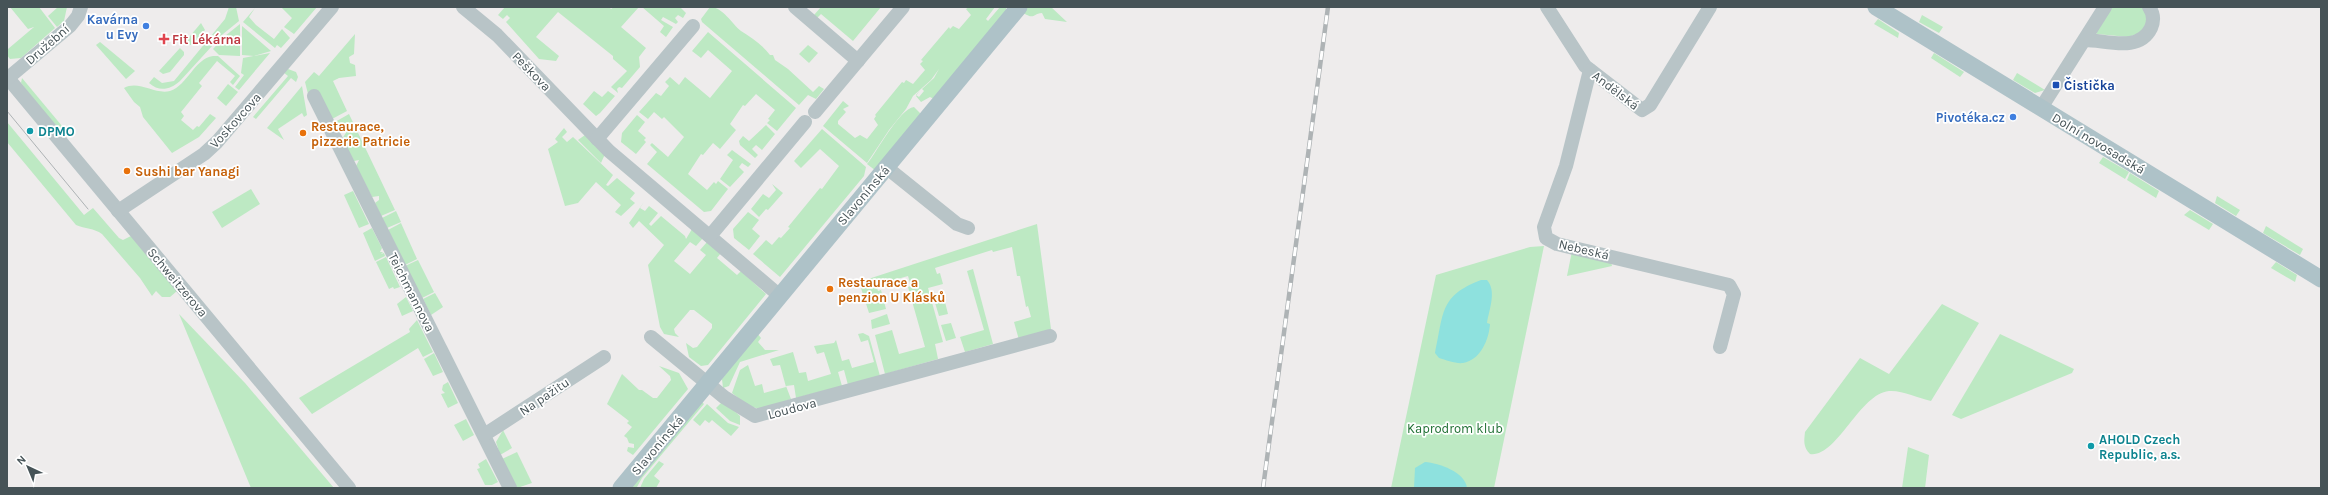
<svg xmlns="http://www.w3.org/2000/svg" width="2328" height="495" font-family="Karla,sans-serif">
  <rect width="100%" height="100%" fill="#eeecec"/>
  <!-- green -->
  <g fill="#bde9c3">
    <path d="M10,7H39L55,28L21,58L10,59L7,55V48L8,49L34,27L28,29Z"/>
    <path d="M58,7H67L64,21L57,27L48,16Z"/>
    <path d="M229,7H236L239,21L223,34L180,81C170,90 159,92 149,83L154,77L162,83L174,81L225,19Z"/>
    <path d="M281,7H317L294,34L284,27L292,18Z"/>
    <path d="M505,7H609L611,9L614,7H639L621,27L646,48L639,57L640,67L622,88L619,87L617,89L618,93L611,87L627,71L613,59V56L558,12L536,37L559,56L556,61L539,59L506,22L510,18L507,15L503,19L498,15Z"/>
    <path d="M642,7H680L686,13L683,18L678,15L675,18L678,22L676,24L663,17L661,20L673,27L666,37L660,32L664,26Z"/>
    <path d="M710,7C723,7 732,24 741,31C750,37 762,44 770,55H773L775,60L788,69L813,92L819,86L824,89L816,99L808,95L799,105L702,22L701,19Z"/>
    <path d="M821,7H881L853,41L821,14L816,19L814,15Z"/>
    <path d="M969,7H995L986,19L988,21L1000,7H1006V11L934,99L930,97L921,102L916,96L920,90L916,95L919,97L924,91L922,89L934,78L939,69L931,80L913,96L906,109L889,130L867,163L823,126L843,101L849,106L843,109L846,112L838,121V124L855,138L860,135L867,139L878,125L874,119L876,116L875,115L902,82L904,83L906,80L913,84L925,70L920,64L923,61L921,60L949,27L950,29L953,26L959,29L971,15L966,9Z"/>
    <path d="M1028,7H1051L1067,22L1045,19L1042,13C1032,14 1035,20 1023,13Z"/>
    <path d="M2111,7H2145L2148,16L2143,32L2128,37L2097,34L2096,33Z"/>
    <path d="M255,8L249,17L256,25L274,39L282,29L290,38L281,48L277,45L275,48L243,22Z"/>
    <path d="M1922,15L1943,27L1939,33L1919,22Z"/>
    <path d="M1878,19L1899,33L1898,38L1874,24Z"/>
    <path d="M201,23L205,30L193,44L190,45L185,42Z"/>
    <path d="M240,24V56L219,55L213,49L225,36Z"/>
    <path d="M242,26L271,51L254,56L242,55Z"/>
    <path d="M708,32L796,108L777,131L767,123L770,120L768,119L775,110L756,94L745,106L743,105L730,124L736,130L720,149L713,143L703,155L701,154L688,174L707,190L714,182L716,184L718,181L728,189L711,211L704,212L647,164L657,152L650,145L652,143L668,157L684,137L664,117L662,119L654,112L648,119L639,112L656,93L661,96L669,86L665,82L670,77L679,85L685,77L710,98L732,71L708,50L701,58L692,51Z"/>
    <path d="M355,34L354,54L349,57L350,63L355,65L356,76L339,78L333,81L347,111L332,119L309,98L305,82L314,72L319,76Z"/>
    <path d="M100,42L135,71L126,79L96,45Z"/>
    <path d="M808,45L818,53L809,63L799,54Z"/>
    <path d="M180,48L184,52V55L170,72L163,74L159,71Z"/>
    <path d="M270,53L239,90L235,87L244,75L241,73L243,58Z"/>
    <path d="M1934,53L1964,72L1960,77L1931,58Z"/>
    <path d="M213,56H218L240,76L233,85L230,82L235,76L217,61L199,83L202,86L181,112L184,116L181,120L193,130L197,126L199,127L210,114L216,118L199,137L172,153L143,117L140,107L134,102L124,88C139,80 155,95 170,91C188,85 194,59 213,56Z"/>
    <path d="M288,69L296,72L298,77L296,82L291,78L256,119L253,117L288,76L283,72Z"/>
    <path d="M2017,73L2045,90L2035,93L2013,80Z"/>
    <path d="M22,78L67,132L66,133L50,120L21,83Z"/>
    <path d="M228,84L238,92L226,106L217,98Z"/>
    <path d="M302,86L307,115L304,117L302,113L278,129L284,140L267,128Z"/>
    <path d="M594,91L602,97L608,91L615,96L600,113L596,116L583,104Z"/>
    <path d="M914,107L922,115L876,171L867,164C877,152 899,109 914,107Z"/>
    <path d="M349,114L395,210L381,216L375,203L379,200V196L372,197L356,166L359,160L354,161L342,139L349,128L346,123L339,125L335,122Z"/>
    <path d="M637,115L645,122L638,131L646,138L644,140L646,142L636,154L621,142L622,133Z"/>
    <path d="M7,122L84,215L93,208L119,238L123,240L131,236L177,291L170,297H162L156,291L152,296L140,278L102,234C94,228 85,229 76,225L7,142Z"/>
    <path d="M766,125L775,134L762,150L756,145L752,149L758,155L755,158L740,145L739,141L743,136L749,141Z"/>
    <path d="M564,128L567,132L562,137L567,142L573,137L613,175L606,185L608,186L617,178L635,193L630,199L635,203L621,216L615,212L621,205L596,182L578,203L565,206L548,149L558,142L555,139Z"/>
    <path d="M822,129L866,167L864,176L780,277L753,254L766,240L772,245L779,237L781,238L790,228L788,227L820,188L822,189L839,166L820,149L801,168L794,161Z"/>
    <path d="M585,135L605,154L601,163L578,140Z"/>
    <path d="M732,150L751,164L748,167L742,163L739,167L744,172L730,187L720,179L733,160L727,155Z"/>
    <path d="M2103,157L2129,172L2125,179L2099,163Z"/>
    <path d="M2130,173L2159,191L2156,198L2127,180Z"/>
    <path d="M772,184L783,193L768,210L766,209L759,217L751,209L763,194L769,198L776,190Z"/>
    <path d="M251,189L260,204L222,228L212,212Z"/>
    <path d="M353,191L369,224L359,228L344,195Z"/>
    <path d="M2217,196L2240,210L2236,216L2215,203Z"/>
    <path d="M644,202L640,208L645,211L649,206L658,213L649,224L651,226L661,216L685,236L686,239L692,229L703,238L696,246L690,242L674,261L690,274L706,255L700,250L707,242L721,253L717,258L737,275L741,271L766,294L708,365L701,366L689,357L686,343L693,348L697,347L712,328V324L694,310H690L674,329L675,333L679,337L664,334L660,327L648,265L664,245L639,221L633,228L629,223Z"/>
    <path d="M2190,210L2213,224L2209,230L2184,215Z"/>
    <path d="M396,211L401,222L387,228L382,218Z"/>
    <path d="M748,212L759,220L752,229L760,236L749,250L734,238L733,229Z"/>
    <path d="M401,223L417,259L405,265L388,230Z"/>
    <path d="M1037,224L1051,329L1019,340L1014,322L1031,317L1028,306L1026,307L1020,276H1017L1012,247L993,252L992,250L935,268L937,274L940,273L943,284L928,288L943,342L935,344L938,359L885,374L875,335L892,330L899,354L925,347L908,287L911,286L908,276L876,285L878,291L881,290L886,309L869,313L859,282Z"/>
    <path d="M2266,226L2303,249L2300,255L2263,233Z"/>
    <path d="M372,228L382,248L380,252H383L381,254L384,253L385,256L375,261L363,233Z"/>
    <path d="M1544,246L1494,488H1391L1436,275L1530,247Z"/>
    <path d="M1573,246L1609,255L1612,266L1567,276Z"/>
    <path d="M386,257L400,287L394,289L393,287L389,289L376,262Z"/>
    <path d="M418,260L434,292L422,298L405,266Z"/>
    <path d="M2276,262L2297,275L2295,282L2271,268Z"/>
    <path d="M973,269L993,344L965,352L960,337L984,330L967,271Z"/>
    <path d="M435,293L443,307L431,315L423,299Z"/>
    <path d="M943,294L948,314L939,316L933,296Z"/>
    <path d="M406,297L413,311L402,316L397,304Z"/>
    <path d="M1942,304L1979,323L1931,401C1918,398 1902,390 1889,391C1859,394 1837,458 1810,454C1803,447 1804,441 1805,432L1860,358L1889,374Z"/>
    <path d="M179,314L245,383L334,488H251Z"/>
    <path d="M887,314L890,324L872,329L871,320Z"/>
    <path d="M417,320L433,352L423,357L418,348L312,414L299,398L410,332L409,329Z"/>
    <path d="M951,323L956,338L946,341L941,325Z"/>
    <path d="M757,333L761,338L758,342L765,350H779L740,362L729,386L723,388L722,379Z"/>
    <path d="M863,333L869,336L880,376L848,385L844,370L838,372L842,386L796,398L794,385L786,386L791,399C760,410 758,415 732,393L740,370L748,365L755,386L762,384L764,393L786,387L780,365L773,366L770,359L793,352L799,373L806,372L808,381L831,374L824,352L817,354L814,346L834,343L836,340L842,361L849,359L852,368L874,362L868,340L861,342L858,334Z"/>
    <path d="M2000,334L2074,369L2072,373L1961,419L1952,415Z"/>
    <path d="M434,353L443,372L433,376L424,359Z"/>
    <path d="M659,366L679,373L688,389L633,455L627,451L628,447L634,448V444L629,443L627,438L624,436L632,427L627,423L629,421L607,404L622,374L639,390H642L653,398H657L671,380L670,376Z"/>
    <path d="M448,382L458,403L448,408L441,394L445,393L442,390L443,385Z"/>
    <path d="M723,401L740,416V425L730,421L716,408Z"/>
    <path d="M702,402L704,404L642,478L637,487L628,488Z"/>
    <path d="M707,404L728,423L739,427L731,436L712,420L709,423L705,420L700,426L693,420Z"/>
    <path d="M466,419L474,435L463,441L454,425Z"/>
    <path d="M503,430L512,448L500,455L496,442Z"/>
    <path d="M1908,447L1929,455L1925,488H1902Z"/>
    <path d="M517,452L532,483L517,488L502,459Z"/>
    <path d="M486,459L498,482L492,485H485L477,469L480,468L478,464Z"/>
    <path d="M659,461L664,464L654,476L660,481L656,488H640L644,479Z"/>
  </g>
  <!-- water -->
  <g fill="#8ee1de">
    <path d="M1481,280H1487C1497,291 1489,310 1487,323L1490,324C1489,339 1481,360 1463,363C1456,364 1446,360 1439,358L1435,353C1444,313 1439,296 1481,280Z"/>
    <path d="M1425,462C1439,463 1465,472 1467,488H1414L1415,468Z"/>
  </g>
  <g fill="none" stroke-linecap="round" stroke-linejoin="round">
    <!-- minor -->
    <g stroke="#b8c4c7" stroke-width="14">
      <path d="M463,7L497,35L609,151L780,296"/>
      <path d="M795,7L858,61"/>
      <path d="M1547,7L1585,66L1642,110L1650,105L1710,7"/>
      <path d="M2085,40C2106,40 2139,53 2151,28C2154,21 2154,14 2149,7"/>
      <path d="M1590,70L1566,166L1544,227L1546,238L1557,244L1729,285L1734,294L1720,347"/>
      <path d="M7,77L349,488"/>
      <path d="M8,78L70,26L78,16L81,7"/>
      <path d="M314,96L510,488"/>
      <path d="M2041,108L2105,7"/>
      <path d="M815,112L903,7"/>
      <path d="M597,139L693,26"/>
      <path d="M886,167L957,224L968,228"/>
      <path d="M118,211L204,154L217,142L332,7"/>
      <path d="M710,236L805,122"/>
      <path d="M651,337L724,397L755,416L1050,336"/>
      <path d="M484,435L604,357"/>
    </g>
    <!-- major -->
    <g stroke="#aec2c8" stroke-width="17">
      <path d="M1876,7L2321,279"/>
      <path d="M621,488L1019,7"/>
    </g>
    <!-- tram -->
    <path stroke="#aeb3b5" stroke-width="1" d="M7,111L88,209"/>
    <defs>
      <path id="rail" d="M1263,488L1328,7"/>
    </defs>
    <!-- rail casing -->
    <use href="#rail" stroke="#aeb3b5" stroke-width="4.5"/>
    <!-- rail -->
    <use href="#rail" stroke="#fff" stroke-width="3" stroke-dasharray="9" stroke-linecap="butt"/>
  </g>
  <!-- markers -->
  <g fill="#3f7fe0" stroke="#fff" stroke-width="1.5">
    <circle cx="146" cy="26" r="4"/>
    <circle cx="2013" cy="117" r="4"/>
  </g>
  <path fill="#e0444e" stroke="#fff" stroke-width="1.5" d="M162 33h4v4h4v4h-4v4h-4v-4h-4v-4h4z"/>
  <rect fill="#1a4fb4" stroke="#fff" stroke-width="1.5" x="2052" y="81" width="8" height="8" rx="2"/>
  <g fill="#0f9aa8" stroke="#fff" stroke-width="1.5">
    <circle cx="30" cy="131" r="4"/>
    <circle cx="2091" cy="446" r="4"/>
  </g>
  <g fill="#e8710a" stroke="#fff" stroke-width="1.5">
    <circle cx="303" cy="133" r="4"/>
    <circle cx="127" cy="171" r="4"/>
    <circle cx="830" cy="289" r="4"/>
  </g>
  <g text-anchor="middle" stroke-width="3.5" stroke-linejoin="round" paint-order="stroke">
    <!-- shop labels -->
    <g font-size="13" font-weight="bold" fill="#366cbe" stroke="#fff" text-anchor="end">
      <text x="138" y="24">Kavárna<tspan x="138" dy="15">u Evy</tspan></text>
      <text x="2005" y="122">Pivotéka.cz</text>
    </g>
    <!-- health labels -->
    <g font-size="13" font-weight="bold" fill="#be3a42" stroke="#fff" text-anchor="start">
      <text x="172" y="44">Fit Lékárna</text>
    </g>
    <!-- street labels -->
    <g font-size="13" fill="#465357" stroke="#fff">
      <text transform="translate(47 44) rotate(-41)" y="5">Družební</text>
      <text transform="translate(532 71) rotate(46)" y="5">Peškova</text>
      <text transform="translate(1616 90) rotate(37)" y="5">Andělská</text>
      <text transform="translate(235 120) rotate(-48)" y="5">Voskovcova</text>
      <text transform="translate(2099 143) rotate(31)" y="5">Dolní novosadská</text>
      <text transform="translate(863 195) rotate(-50)" y="5">Slavonínská</text>
      <text transform="translate(1584 249) rotate(13)" y="5">Nebeská</text>
      <text transform="translate(178 282) rotate(50)" y="5">Schweitzerova</text>
      <text transform="translate(412 292) rotate(63)" y="5">Teichmannova</text>
      <text transform="translate(544 396) rotate(-34)" y="5">Na pažitu</text>
      <text transform="translate(792 408) rotate(-15)" y="5">Loudova</text>
      <text transform="translate(657 445) rotate(-50)" y="5">Slavonínská</text>
    </g>
    <!-- transit labels -->
    <g font-size="13" font-weight="bold" fill="#164399" stroke="#fff" text-anchor="start">
      <text x="2064" y="90">Čistička</text>
    </g>
    <!-- food labels -->
    <g font-size="13" font-weight="bold" fill="#c56008" stroke="#fff" text-anchor="start">
      <text x="311" y="131">Restaurace,<tspan x="311" dy="15">pizzerie Patricie</tspan></text>
      <text x="135" y="176">Sushi bar Yanagi</text>
      <text x="838" y="287">Restaurace a<tspan x="838" dy="15">penzion U Klásků</tspan></text>
    </g>
    <!-- culture labels -->
    <g font-size="13" font-weight="bold" fill="#0d838f" stroke="#fff" text-anchor="start">
      <text x="38" y="136">DPMO</text>
      <text x="2099" y="444">AHOLD Czech<tspan x="2099" dy="15">Republic, a.s.</tspan></text>
    </g>
    <!-- park labels -->
    <g font-size="13" fill="#1f7033" stroke="#fff">
      <text x="1455" y="433">Kaprodrom klub</text>
    </g>
  </g>
  <!-- border -->
  <rect width="2328" height="495" fill="none" stroke="#465357" stroke-width="16"/>
  <!-- north arrow -->
  <g transform="translate(28 467) rotate(316)" stroke="#ffffff" stroke-width="3" paint-order="stroke">
  <path d="M0-3L7 15L0 10L-7 15Z" fill="#465357"/>
  <text y="-6" font-size="11" font-weight="bold" text-anchor="middle" fill="#465357">N</text>
  </g>
</svg>
